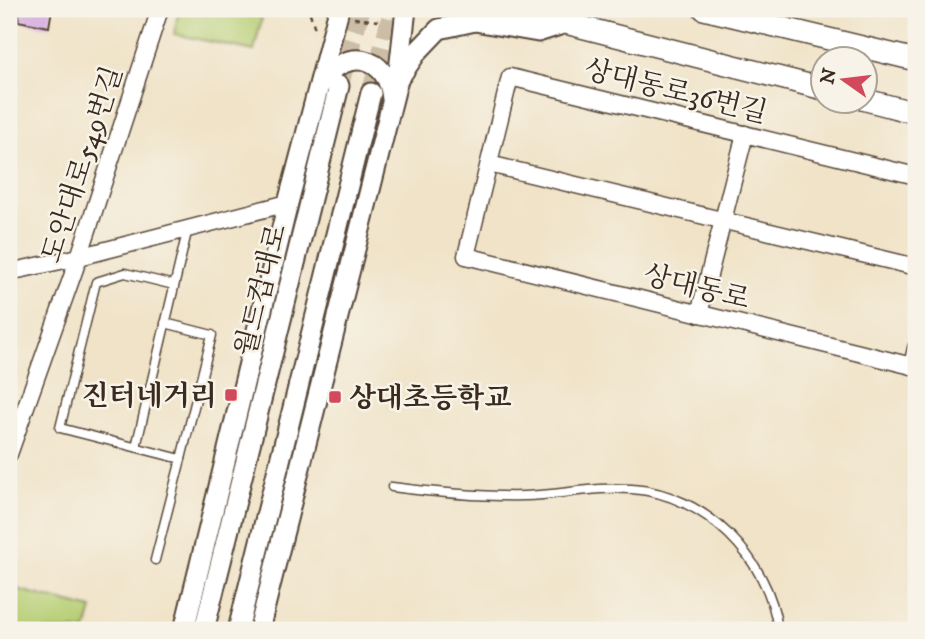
<svg xmlns="http://www.w3.org/2000/svg" width="925" height="639" font-family="'IM FELL DW Pica','Noto Serif KR',serif">
  <rect width="100%" height="100%" fill="#f7f3e8"/>
  <filter id="ink" filterUnits="userSpaceOnUse"><feTurbulence type="fractalNoise" baseFrequency=".0143" numOctaves="2"/><feDisplacementMap in="SourceGraphic" scale="14" xChannelSelector="R" yChannelSelector="G"/><feConvolveMatrix kernelMatrix="1 2 1 2 8 2 1 2 1" color-interpolation-filters="sRGB"/></filter>
  <filter id="wash" filterUnits="userSpaceOnUse"><feTurbulence type="fractalNoise" baseFrequency=".00686" numOctaves="4" result="noise"/><feDisplacementMap in="SourceGraphic" scale="28" xChannelSelector="R" yChannelSelector="G"/><feGaussianBlur stdDeviation="1.57" result="paint"/><feColorMatrix in="noise" values="0 0 0 0 0 0 0 0 0 0 0 0 0 0 0 0 0 1.4 0 .05"/><feComposite in="paint" operator="in"/></filter>
  <g filter="url(#wash)">
    <rect width="100%" height="100%" fill="#f0e3c8"/>
    <!-- green -->
    <g fill="#b6ce73" stroke="#787c48" stroke-width="2">
      <path d="M179,9H264L254,51L174,34Z"/>
      <path d="M9,587L92,609L86,630H9Z"/>
    </g>
    <g id="blocks">
      <!-- building -->
      <path fill="#d3a8de" d="M20,9H52L49,27L18,21Z"/>
    </g>
  </g>
  <g filter="url(#ink)">
    <use href="#blocks" fill-opacity="0" stroke="#564638" stroke-width="2"/>
    <g fill="none" stroke-linecap="round" stroke-linejoin="round">
      <!-- tertiary-tunnel -->
      <g stroke="#ccbea6" stroke-width="19" stroke-dasharray="19 10" stroke-linecap="butt">
        <path d="M339,86L361,9"/>
        <path d="M371,93L393,9"/>
      </g>
      <defs>
        <g id="service">
          <path d="M165,323L212,335L181,459"/>
          <path d="M136,447L188,228"/>
          <path d="M392,487C438,493 480,497 525,496C561,495 596,486 632,489C705,494 769,558 778,630"/>
          <path d="M155,560L181,459L60,428L96,282L125,273L174,285"/>
        </g>
        <g id="minor">
          <path d="M489,164L916,267"/>
          <path d="M916,176L510,77L466,256L916,367"/>
          <path d="M9,272L79,257L288,203"/>
          <path d="M699,314L745,134"/>
          <path d="M912,366L916,348"/>
          <path d="M9,454L79,257L160,9"/>
        </g>
        <g id="tertiary">
          <path d="M399,78L417,52L439,29L475,21L538,32L566,23"/>
          <path d="M322,83C344,46 389,55 392,99"/>
          <path d="M184,630L288,203L339,9"/>
          <path d="M204,630L339,86"/>
          <path d="M238,630L371,93"/>
          <path d="M259,630L398,79L406,9"/>
        </g>
        <g id="secondary">
          <path d="M511,9L824,89"/>
          <path d="M704,9L916,60"/>
          <path d="M866,100L916,113"/>
        </g>
      </defs>
      <!-- service casing -->
      <use href="#service" stroke="#564638" stroke-width="11"/>
      <!-- minor casing -->
      <use href="#minor" stroke="#564638" stroke-width="19"/>
      <!-- tertiary casing -->
      <use href="#tertiary" stroke="#564638" stroke-width="23"/>
      <!-- secondary casing -->
      <use href="#secondary" stroke="#564638" stroke-width="24"/>
      <!-- path -->
      <g stroke="#564638" stroke-width="2.5" stroke-dasharray="5 5" stroke-linecap="butt">
        <path d="M310,13L315,29"/>
        <path d="M354,18L378,21"/>
      </g>
      <!-- service -->
      <use href="#service" stroke="#fff" stroke-width="8"/>
      <!-- minor -->
      <use href="#minor" stroke="#fff" stroke-width="16"/>
      <!-- tertiary -->
      <use href="#tertiary" stroke="#fff" stroke-width="19"/>
      <!-- secondary -->
      <use href="#secondary" stroke="#fff" stroke-width="21"/>
    </g>
  </g>
  <!-- markers -->
  <g fill="#d1495b" stroke="#f7f3e8" stroke-width="2.5">
    <rect x="224" y="388" width="14" height="14" rx="3.5"/>
    <rect x="328" y="390" width="14" height="14" rx="3.5"/>
  </g>
  <g text-anchor="middle" stroke-width="5" stroke-linejoin="round" paint-order="stroke">
    <!-- street labels -->
    <g font-size="28" fill="#3b2a1e" stroke="#f7f3e8">
      <text transform="translate(676 90) rotate(14)" y="10">상대동로36번길</text>
      <text transform="translate(81 164) rotate(-72)" y="10">도안대로549번길</text>
      <text transform="translate(697 286) rotate(14)" y="10">상대동로</text>
      <text transform="translate(260 290) rotate(-76)" y="10">월드컵대로</text>
    </g>
    <!-- poi labels -->
    <g font-size="28" font-weight="bold" fill="#3b2a1e" stroke="#f7f3e8" text-anchor="end">
      <text x="217" y="405">진터네거리</text>
      <text x="349" y="407" text-anchor="start">상대초등학교</text>
    </g>
  </g>
  <!-- margin -->
  <rect width="925" height="639" fill="none" stroke="#f7f3e8" stroke-width="35"/>
  <!-- north arrow -->
  <g transform="translate(844 80) rotate(284)"><circle r="33" fill="#f7f3e8" stroke="#aca397" stroke-width="2"/>
  <path d="M0-5L12 26L0 18L-12 26Z" fill="#d1495b"/>
  <text y="-10" font-size="19" font-weight="bold" text-anchor="middle" fill="#3b2a1e">N</text>
  </g>
</svg>
